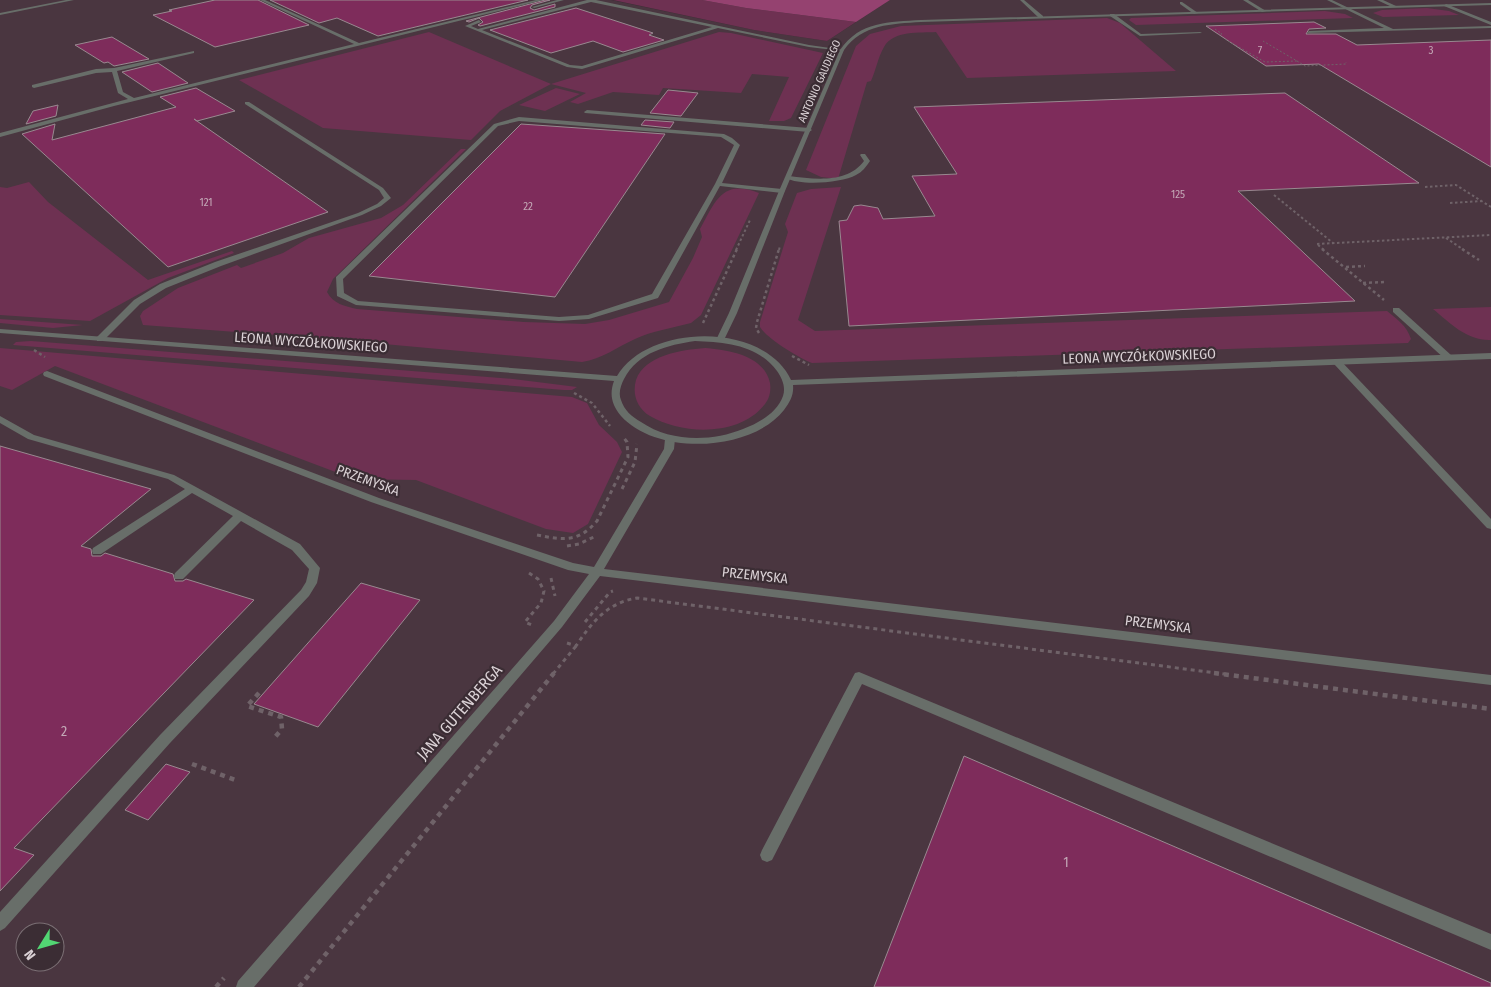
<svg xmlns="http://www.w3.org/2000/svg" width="1491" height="987" font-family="'Fira Sans Condensed',sans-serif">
  <rect width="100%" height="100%" fill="#3b2d34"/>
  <!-- built -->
  <path fill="#4a3640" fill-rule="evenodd" d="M0,0H611L754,30L827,41L890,0H1491V987H0ZM25,932H55V962H25Z"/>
  <!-- green -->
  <g fill="#6e3152">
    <path d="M613,0H702L746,8L856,22L827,41L754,30Z"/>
    <path d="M1427,8L1449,11L1459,15L1383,17L1373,13L1382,10Z"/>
    <path d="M1325,11L1345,14L1353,18L1136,25L1129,20L1131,18Z"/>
    <path d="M1107,18L1120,23L1176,71L967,78L936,32C920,33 893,30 884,47C878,57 876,70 871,81L867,82L838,179L821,177L806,170L856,46L870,34L901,26Z"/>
    <path d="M429,32L551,84L719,32L731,33L823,53L791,118L784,121H769L789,77L752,74L741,93L663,88L659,95L613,92L578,104L570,102L586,93L551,84L500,111L471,140L323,128L239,80Z"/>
    <path d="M556,88L580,94L545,111L519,105Z"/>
    <path d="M461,149H466L333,279L327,292C333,304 345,306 357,309L524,322L585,324L609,320L669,302L693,258L702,237L700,229C715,202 722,178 759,193L701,315L691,323C672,328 652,331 635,339C617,347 602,359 582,362L329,339L143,325L140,316L143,311L178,288L237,265L241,268L283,253L309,238L381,218L403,205Z"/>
    <path d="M29,182L48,202L148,280L232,251L234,253L168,278L90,321L0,315V187L7,188Z"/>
    <path d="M841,187L798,320L815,331L1387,311C1397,319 1407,326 1411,339L1408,343L812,363C799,358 767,339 760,327V322L788,232L785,224L797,193L811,189Z"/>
    <path d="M1491,307V340C1467,341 1450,323 1433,309Z"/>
    <path d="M0,319L83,325L53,328L0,323Z"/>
    <path d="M31,341L513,379L577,387L572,390H564L13,345L16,342Z"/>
    <path d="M0,348L572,397L587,403L599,425L617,442L622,452L588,524L573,533L546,529L416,480L354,479L55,366L12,390L0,386Z"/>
    <path d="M705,348C728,350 764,355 770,383C771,390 770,398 765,404C740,437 682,435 650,416C637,408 632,394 636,380C645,355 681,350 705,348Z"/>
  </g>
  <!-- forest -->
  <path fill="#954270" d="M702,0H890L856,22L746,8Z"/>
  <!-- building -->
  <g fill="#7e2c5b" stroke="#998990">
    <path d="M215,0H258L309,25L215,47L153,15L172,11L169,10Z"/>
    <path d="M270,0H528L378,36L337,18L319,23Z"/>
    <path d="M545,0H550L532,5L530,8L534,10L555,4V7L480,26L478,25L483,22L479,18L469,22L466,21Z"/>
    <path d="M576,8L653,33L649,35L664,40L623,52L593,41L551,53L490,30Z"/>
    <path d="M1314,22L1326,28L1309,29L1306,34H1336L1357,45L1491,40V167L1319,64L1266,66L1206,26Z"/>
    <path d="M112,37L149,59L114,66L108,62L104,63L75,45Z"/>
    <path d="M158,63L188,83L152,92L122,72Z"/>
    <path d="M196,88L235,111L197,121L194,119L328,212L168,267L22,134L55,124L52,140L176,107L160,97Z"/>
    <path d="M668,90L698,93L681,116L650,113Z"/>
    <path d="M1285,93L1419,183L1238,191L1355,301L849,326L839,221L847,220L854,206L861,205L878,208L883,219L935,216L912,176L957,174L914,107Z"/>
    <path d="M58,105L56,116L26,124L33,111Z"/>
    <path d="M645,120L674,122L670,128L641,125Z"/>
    <path d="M521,124L665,134L555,297L369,276Z"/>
    <path d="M0,446L151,489L81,546L91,549L92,556H101L105,553L173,574L175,581H183L186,579L254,600L14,848L34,855L0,891Z"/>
    <path d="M361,583L420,600L318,727L254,704Z"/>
    <path d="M964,756L1491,983V987H874Z"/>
    <path d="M166,764L190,772L148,820L125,810Z"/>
  </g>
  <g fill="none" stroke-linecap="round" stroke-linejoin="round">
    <!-- path-far4 -->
    <g stroke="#6f6268" stroke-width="1" stroke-dasharray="2 2" stroke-linecap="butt">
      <path d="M1215,29L1222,34H1218"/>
      <path d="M1225,39L1265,62L1297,61L1263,41"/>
      <path d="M1297,61L1305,66L1346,64V62"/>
    </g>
    <!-- path-far3 -->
    <g stroke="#6f6268" stroke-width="2" stroke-dasharray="2.5 2.5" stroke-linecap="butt">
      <path d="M1425,187L1456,185L1491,207"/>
      <path d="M1274,195L1333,243"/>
      <path d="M1450,203L1482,201"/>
      <path d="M1446,238L1464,250"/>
      <path d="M1317,244L1491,235"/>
      <path d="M1318,245L1324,250"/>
      <path d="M736,250L750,220"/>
      <path d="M779,250L780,246"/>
    </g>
    <!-- path-far2 -->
    <g stroke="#6f6268" stroke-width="2.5" stroke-dasharray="3 3" stroke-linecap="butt">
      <path d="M1322,249L1384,300"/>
      <path d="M1462,249L1479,260"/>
      <path d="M1346,267L1365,266"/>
      <path d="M1363,283L1384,282"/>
      <path d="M703,323L737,249"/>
      <path d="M759,333L756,328L757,322L779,249"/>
      <path d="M34,350L45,357"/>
      <path d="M792,356L809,365"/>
      <path d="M574,393L592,403L610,426"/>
    </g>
    <!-- path-far1 -->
    <g stroke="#6f6268" stroke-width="3" stroke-dasharray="4 4" stroke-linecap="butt">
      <path d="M622,489L635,462L637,444"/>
      <path d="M537,535C563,540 578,543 597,521L628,457L627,442L624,438"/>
      <path d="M567,546L579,544L596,536"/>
      <path d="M529,573L538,579L544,591L541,603L525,622L532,625"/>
      <path d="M551,578L555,596"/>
      <path d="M585,622L610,592L613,591"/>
      <path d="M567,643L576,646C592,622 607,603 637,598L1224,674"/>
      <path d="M553,674L576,646"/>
    </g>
    <!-- path -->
    <g stroke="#6f6268" stroke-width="4.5" stroke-dasharray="5 5" stroke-linecap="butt">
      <path d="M1214,673L1491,709"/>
      <path d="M259,693L247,706L281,717L282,729L275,737"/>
      <path d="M192,764L238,781"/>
      <path d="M216,987L224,978"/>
      <path d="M299,987L554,673"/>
    </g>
    <!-- service -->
    <g fill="#686e69" fill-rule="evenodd">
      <path d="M66,0H74L0,15V13Z"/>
      <path d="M260,0H265L359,43L536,0H543L114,106L0,137V133L128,99L118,93L112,72L96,73L34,88L32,87V85L96,69L114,68L194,51V53L117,71L123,92L134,98L354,44Z"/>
      <path d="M557,0H564L534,8L532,7Z"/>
      <path d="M587,0H596L809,45L844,50L842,51L809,47L718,28L582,69L567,67L465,26L479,20L481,22L471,26L478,29ZM591,2L712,27L582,66L570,65L482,30Z"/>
      <path d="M1020,0H1024L1043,16V18H1039Z"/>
      <path d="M1243,0H1248L1266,11L1262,12Z"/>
      <path d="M1327,0H1332L1393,29L1491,26V28L1307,33L1309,31L1384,28Z"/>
      <path d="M1377,0H1383L1396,6L1392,7Z"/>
      <path d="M1180,2H1182L1198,13L1194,14L1180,4Z"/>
      <path d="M1446,4L1491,22V25L1444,6Z"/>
      <path d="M1110,14H1114L1141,34L1200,32L1202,33L1140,36L1110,16Z"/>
      <path d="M245,102H249L383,188L391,198L381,206L362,215L221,266L166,288L140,304L103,341H97V337L134,300L160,284L215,262L358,213L377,204L384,198L379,190L245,104Z"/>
      <path d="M587,110L809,128L812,130L809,132L585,113L584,112Z"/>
      <path d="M519,117L724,134L732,138L740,145L722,183L782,189L785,191L782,193L720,186L658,298L589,319L559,321L356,305L337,296L336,277L494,124ZM519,121L721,137L734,145L715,184L652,294L588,315L559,317L358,301L344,293L343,279L498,126Z"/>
      <path d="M861,154H865L870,161C866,167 862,172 856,175C842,183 800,186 786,178L789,176C814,179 847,184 864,161L860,155Z"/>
      <path d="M1393,308H1399L1451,355V359H1445L1393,312Z"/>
      <path d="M1337,359L1340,360L1491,519V529L1487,528L1334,364V360Z"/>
      <path d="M0,416L34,435L174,475L300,544L320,568L317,583L309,596L170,743L5,928L0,931V912L160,735L301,590L306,582L309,569L292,550L241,521L183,579H175L174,576L175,573L233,516L192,493L101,554H93L92,551L93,548L185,489L168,479L28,439L0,423Z"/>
      <path d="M859,672L1491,934V950L862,684L772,860L767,862L762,860L760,855L762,850L855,673Z"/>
    </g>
    <!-- minor -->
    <g fill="#686e69" fill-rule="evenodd">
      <path d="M1491,3V5L921,22C892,24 862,24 844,50L785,191L737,313L723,342H717L716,340L729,313L779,191L840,50C860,21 889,22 921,20Z"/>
      <path d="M47,371L379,498L573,563L594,567L664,449L665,439L670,436L675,439L674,449L604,569L1491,675V685L600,576L562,627L254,987H236L238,981L554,621L589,574L568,570L371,502L44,376L43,374L44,372Z"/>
    </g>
    <!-- tertiary -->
    <path fill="#686e69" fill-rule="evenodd" d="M0,329L617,376C649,323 764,322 791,380L1491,353V359L793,385C794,395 790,402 784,410C751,452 657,456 621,416C612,405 609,395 614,381L0,333ZM695,341C725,342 758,345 777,371C782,378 786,387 783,396C777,413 759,423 743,429C711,442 670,442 641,422C632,417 624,410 621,400C618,393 621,385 624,379C638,352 668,345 695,341Z"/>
  </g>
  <g text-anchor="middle" stroke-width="4.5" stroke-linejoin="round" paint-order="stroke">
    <!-- number labels -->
    <g font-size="11" fill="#c3a8b6">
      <text x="1260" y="54">7</text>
      <text x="1431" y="54">3</text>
      <text x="1178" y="198">125</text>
      <text x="206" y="206">121</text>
      <text x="528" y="210">22</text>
    </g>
    <!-- far-street labels -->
    <g font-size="11" fill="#dad1d5" stroke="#3b2d34">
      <text transform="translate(819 81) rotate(-66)" y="4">ANTONIO GAUDIEGO</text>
    </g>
    <!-- street labels -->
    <g font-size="14" fill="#dad1d5" stroke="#3b2d34">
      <text transform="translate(311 342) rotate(4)" y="5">LEONA WYCZÓŁKOWSKIEGO</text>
      <text transform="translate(1139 356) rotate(-2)" y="5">LEONA WYCZÓŁKOWSKIEGO</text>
      <text transform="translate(368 480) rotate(20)" y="5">PRZEMYSKA</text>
      <text transform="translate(755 575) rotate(6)" y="5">PRZEMYSKA</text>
      <text transform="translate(1158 624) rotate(7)" y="5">PRZEMYSKA</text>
    </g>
    <!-- near-number labels -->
    <g font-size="14" fill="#c3a8b6">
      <text x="64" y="736">2</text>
      <text x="1066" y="867">1</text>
    </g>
    <!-- near-street labels -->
    <g font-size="16" fill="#dad1d5" stroke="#3b2d34">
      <text transform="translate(459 712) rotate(-49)" y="6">JANA GUTENBERGA</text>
    </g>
  </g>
  <!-- north arrow -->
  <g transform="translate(40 947) rotate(233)"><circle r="24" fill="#3b2d34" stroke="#7b6f74"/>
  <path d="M0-4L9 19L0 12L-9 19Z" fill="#52d673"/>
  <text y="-8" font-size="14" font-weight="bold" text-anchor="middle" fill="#dad1d5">N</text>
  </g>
</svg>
